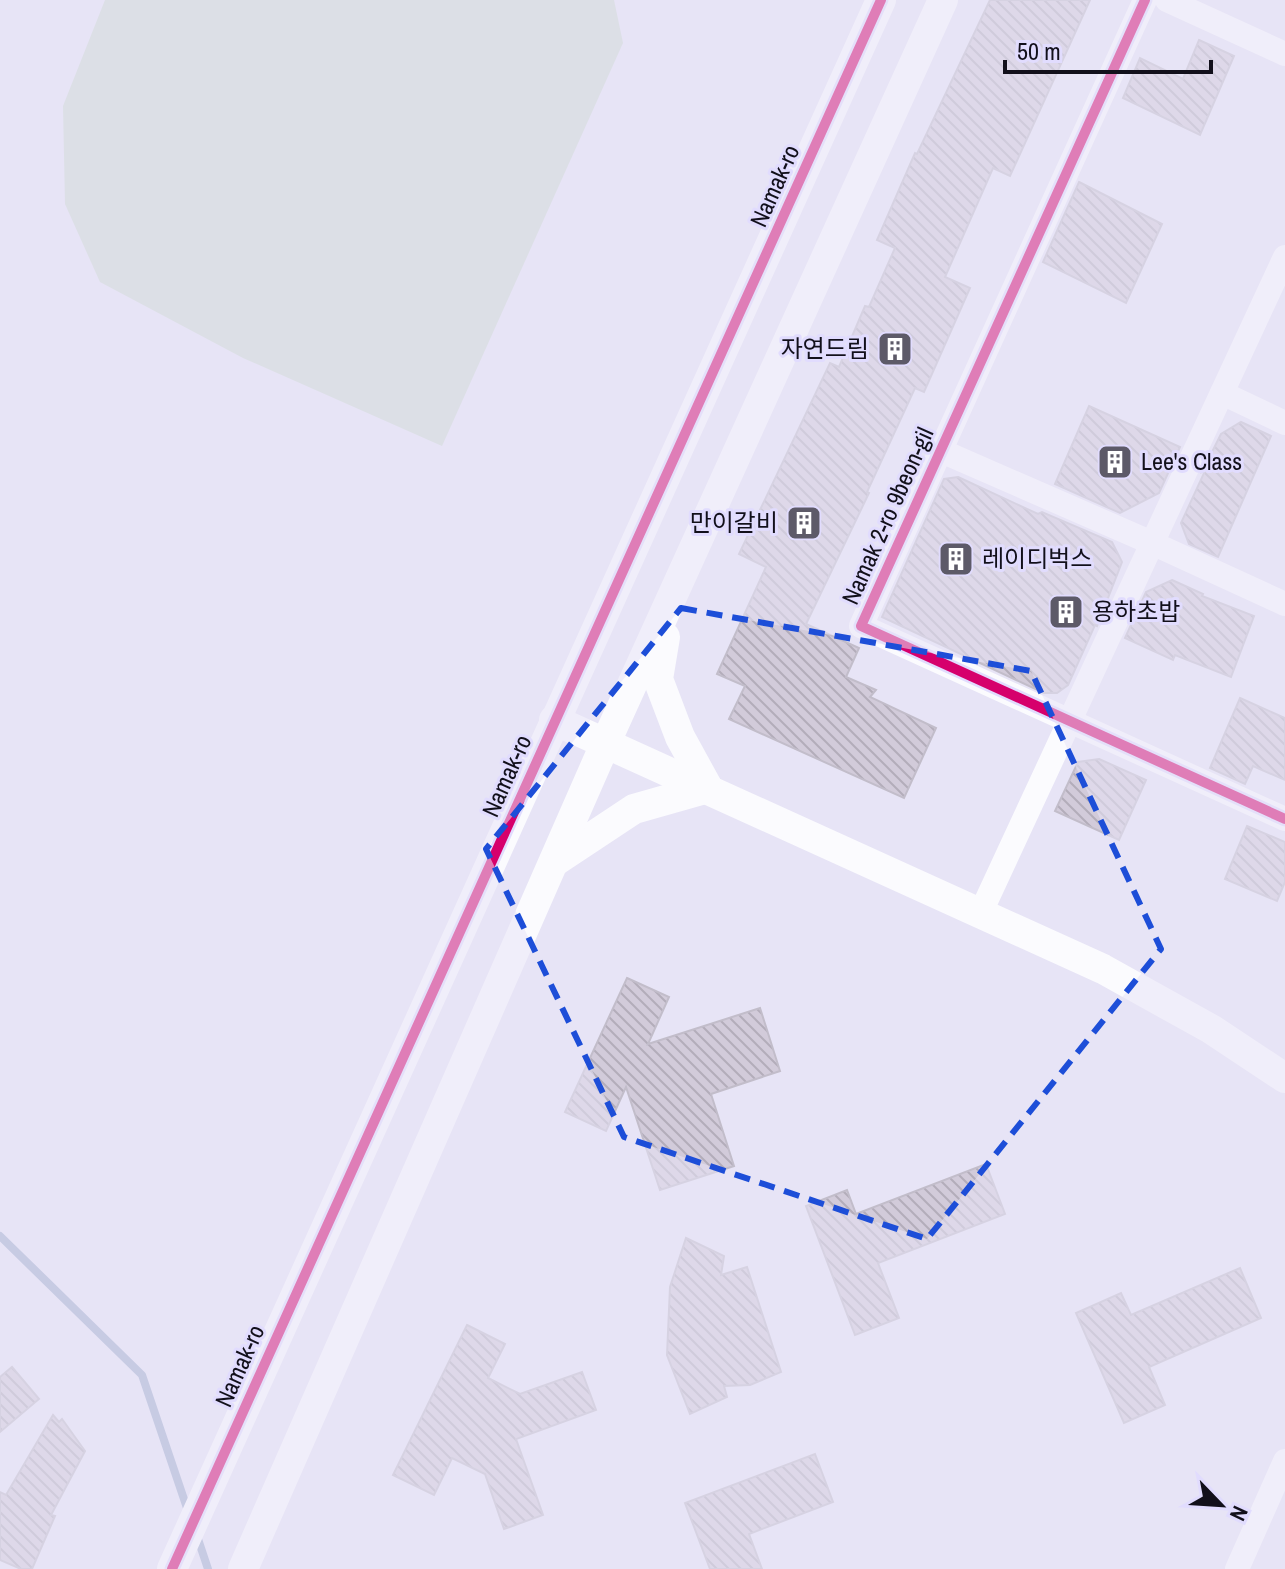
<svg xmlns="http://www.w3.org/2000/svg" width="1285" height="1569" font-family="'Archivo Narrow','Noto Sans KR',sans-serif">
  <defs>
    <pattern id="building-back-hatch" width="6" height="6" patternUnits="userSpaceOnUse" patternTransform="scale(2)"><rect width="6" height="6" fill="#d2cbda"/><path d="M-1 5l2 2M0 0l6 6M5-1l2 2" fill="none" stroke="#b3adba"/></pattern>
  </defs>
  <rect width="100%" height="100%" fill="#e7e4f6"/>
  <!-- green -->
  <path fill="#cedad2" d="M105,0H614L623,43L442,446L243,358L100,282L65,204L63,106Z"/>
  <g fill="none" stroke-linecap="round" stroke-linejoin="round">
    <!-- stream -->
    <g stroke="#a0adcd" stroke-width="8">
      <path d="M0,1236L142,1375L188,1511"/>
      <path d="M197,1536L208,1569"/>
    </g>
  </g>
  <!-- building -->
  <g fill="url(#building-back-hatch)" stroke="#c2bdca" stroke-width="2">
    <path d="M990,0H1090L1010,176L993,168L945,277L970,288L924,392L915,388L867,492L869,493L806,624L859,648L846,677L876,690L870,697L936,728L904,798L729,719L745,686L717,674L766,567L739,554L830,363L839,367L865,306L869,307L895,248L877,240L915,153L917,154Z"/>
    <path d="M1199,40L1234,56L1200,135L1123,98L1140,58L1183,79Z"/>
    <path d="M1079,182L1162,224L1126,303L1043,262Z"/>
    <path d="M1089,406L1180,447L1159,493L1120,513L1055,484Z"/>
    <path d="M1241,422L1271,436L1218,557L1189,544L1181,523L1205,471L1202,472L1221,434Z"/>
    <path d="M958,477L1038,514L1042,512L1112,542L1122,562L1097,626L1095,625L1068,685L1057,693H1044L882,617L944,479Z"/>
    <path d="M1172,580L1203,594L1202,596L1254,616L1231,677L1175,655L1173,660L1125,638L1146,592Z"/>
    <path d="M1240,698L1285,718V780L1253,766L1245,784L1210,768Z"/>
    <path d="M1099,759L1146,780L1119,840L1055,811L1078,762Z"/>
    <path d="M1247,826L1285,842V882L1277,901L1225,879Z"/>
    <path d="M627,978L669,997L648,1044L760,1008L780,1071L711,1094L734,1166L660,1190L626,1087L606,1131L565,1112Z"/>
    <path d="M986,1164L1005,1214L878,1263L899,1318L855,1335L806,1206L847,1190L856,1214Z"/>
    <path d="M686,1238L724,1256L721,1275L747,1267L781,1372L750,1385L724,1386L727,1397L690,1414L667,1355L670,1287Z"/>
    <path d="M1240,1268L1261,1318L1149,1367L1165,1405L1124,1423L1076,1313L1121,1293L1131,1315Z"/>
    <path d="M467,1325L505,1344L488,1378L520,1394L582,1372L596,1410L516,1439L543,1515L504,1529L485,1474L452,1458L434,1495L393,1475Z"/>
    <path d="M12,1367L39,1399L0,1432V1377Z"/>
    <path d="M53,1415L59,1422L62,1419L85,1451L51,1515L55,1516L32,1569H21L0,1560V1492L6,1495Z"/>
    <path d="M815,1454L833,1502L749,1534L762,1569H710L685,1503Z"/>
  </g>
  <g fill="none" stroke-linecap="round" stroke-linejoin="round">
    <!-- minor -->
    <g stroke="#fbfbfe" stroke-width="24">
      <path d="M1145,0L861,626L1285,819"/>
      <path d="M1167,0L1285,54"/>
      <path d="M1222,393L1285,423"/>
      <path d="M939,450L1152,543L1285,604"/>
      <path d="M981,912L1285,257"/>
      <path d="M1237,1569L1285,1461"/>
    </g>
    <!-- tertiary -->
    <g stroke="#fbfbfe" stroke-width="30">
      <path d="M554,720L1103,969L1211,1029L1285,1078"/>
      <path d="M554,862L634,809L708,788L680,737L658,679L665,637"/>
      <path d="M172,1569L881,0"/>
      <path d="M243,1569L606,742L943,0"/>
    </g>
    <defs>
      <g id="cycleway">
        <path d="M1145,0L861,626L1285,819"/>
        <path d="M172,1569L881,0"/>
      </g>
    </defs>
    <!-- cycleway casing -->
    <use href="#cycleway" stroke="#e1dcfe" stroke-width="15"/>
    <!-- cycleway -->
    <use href="#cycleway" stroke="#d6006c" stroke-width="10"/>
  </g>
  <!-- marked area -->
  <path d="M0 0H1285V1569H0ZM681,608L1031,671L1161,949L927,1239L624,1137L486,849Z" fill="#e7e4f6" fill-opacity=".55" fill-rule="evenodd"/>
  <path fill="none" stroke="#1d4ed8" stroke-width="6" stroke-dasharray="16 10" stroke-linejoin="round" d="M681,608L1031,671L1161,949L927,1239L624,1137L486,849Z"/>
  <!-- icons -->
  <defs>
    <symbol id="building-square" viewBox="-11 -11 22 22"><rect x="-9" y="-9" width="18" height="18" rx="4" fill="#5d5a68" stroke="#e1dcfe"/><path d="M-4-6H4V6H1V3H-1V6H-4ZM-2.5-4.3h1.7v1.8h-1.7ZM.8-4.3h1.7v1.8H.8ZM-2.5-1h1.7V.8h-1.7ZM.8-1h1.7V.8H.8Z" fill="#fff"/></symbol>
  </defs>
  <g fill-rule="evenodd">
    <use href="#building-square" x="875" y="329" width="40" height="40"/>
    <use href="#building-square" x="1095" y="442" width="40" height="40"/>
    <use href="#building-square" x="784" y="503" width="40" height="40"/>
    <use href="#building-square" x="936" y="539" width="40" height="40"/>
    <use href="#building-square" x="1046" y="592" width="40" height="40"/>
  </g>
  <g text-anchor="middle" stroke-width="6" stroke-linejoin="round" paint-order="stroke">
    <!-- street labels -->
    <g font-size="24" fill="#12101b" stroke="#e1dcfe">
      <text transform="translate(775 186) rotate(-66)" y="8">Namak-ro</text>
      <text transform="translate(888 516) rotate(-66)" y="8">Namak 2-ro 9beon-gil</text>
      <text transform="translate(507 776) rotate(-66)" y="8">Namak-ro</text>
      <text transform="translate(240 1366) rotate(-66)" y="8">Namak-ro</text>
    </g>
    <!-- poi labels -->
    <g font-size="24" fill="#12101b" stroke="#e1dcfe" text-anchor="start">
      <text x="869" y="357" text-anchor="end">자연드림</text>
      <text x="1141" y="470">Lee's Class</text>
      <text x="778" y="531" text-anchor="end">만이갈비</text>
      <text x="982" y="567">레이디벅스</text>
      <text x="1092" y="620">용하초밥</text>
    </g>
  </g>
  <!-- north arrow -->
  <g transform="translate(1221 1505) rotate(115)" stroke="#e1dcfe" stroke-width="6" paint-order="stroke">
  <path d="M0-6L14 30L0 20L-14 30Z" fill="#12101b"/>
  <text y="-12" font-size="22" font-weight="bold" text-anchor="middle" fill="#12101b">N</text>
  </g>
  <!-- scale -->
  <path d="M1005 60v12h206v-12" fill="none" stroke="#12101b" stroke-width="4"/>
  <text x="1017" y="60" font-size="24" fill="#12101b" stroke="#e1dcfe" stroke-width="6" paint-order="stroke">50 m</text>
</svg>
